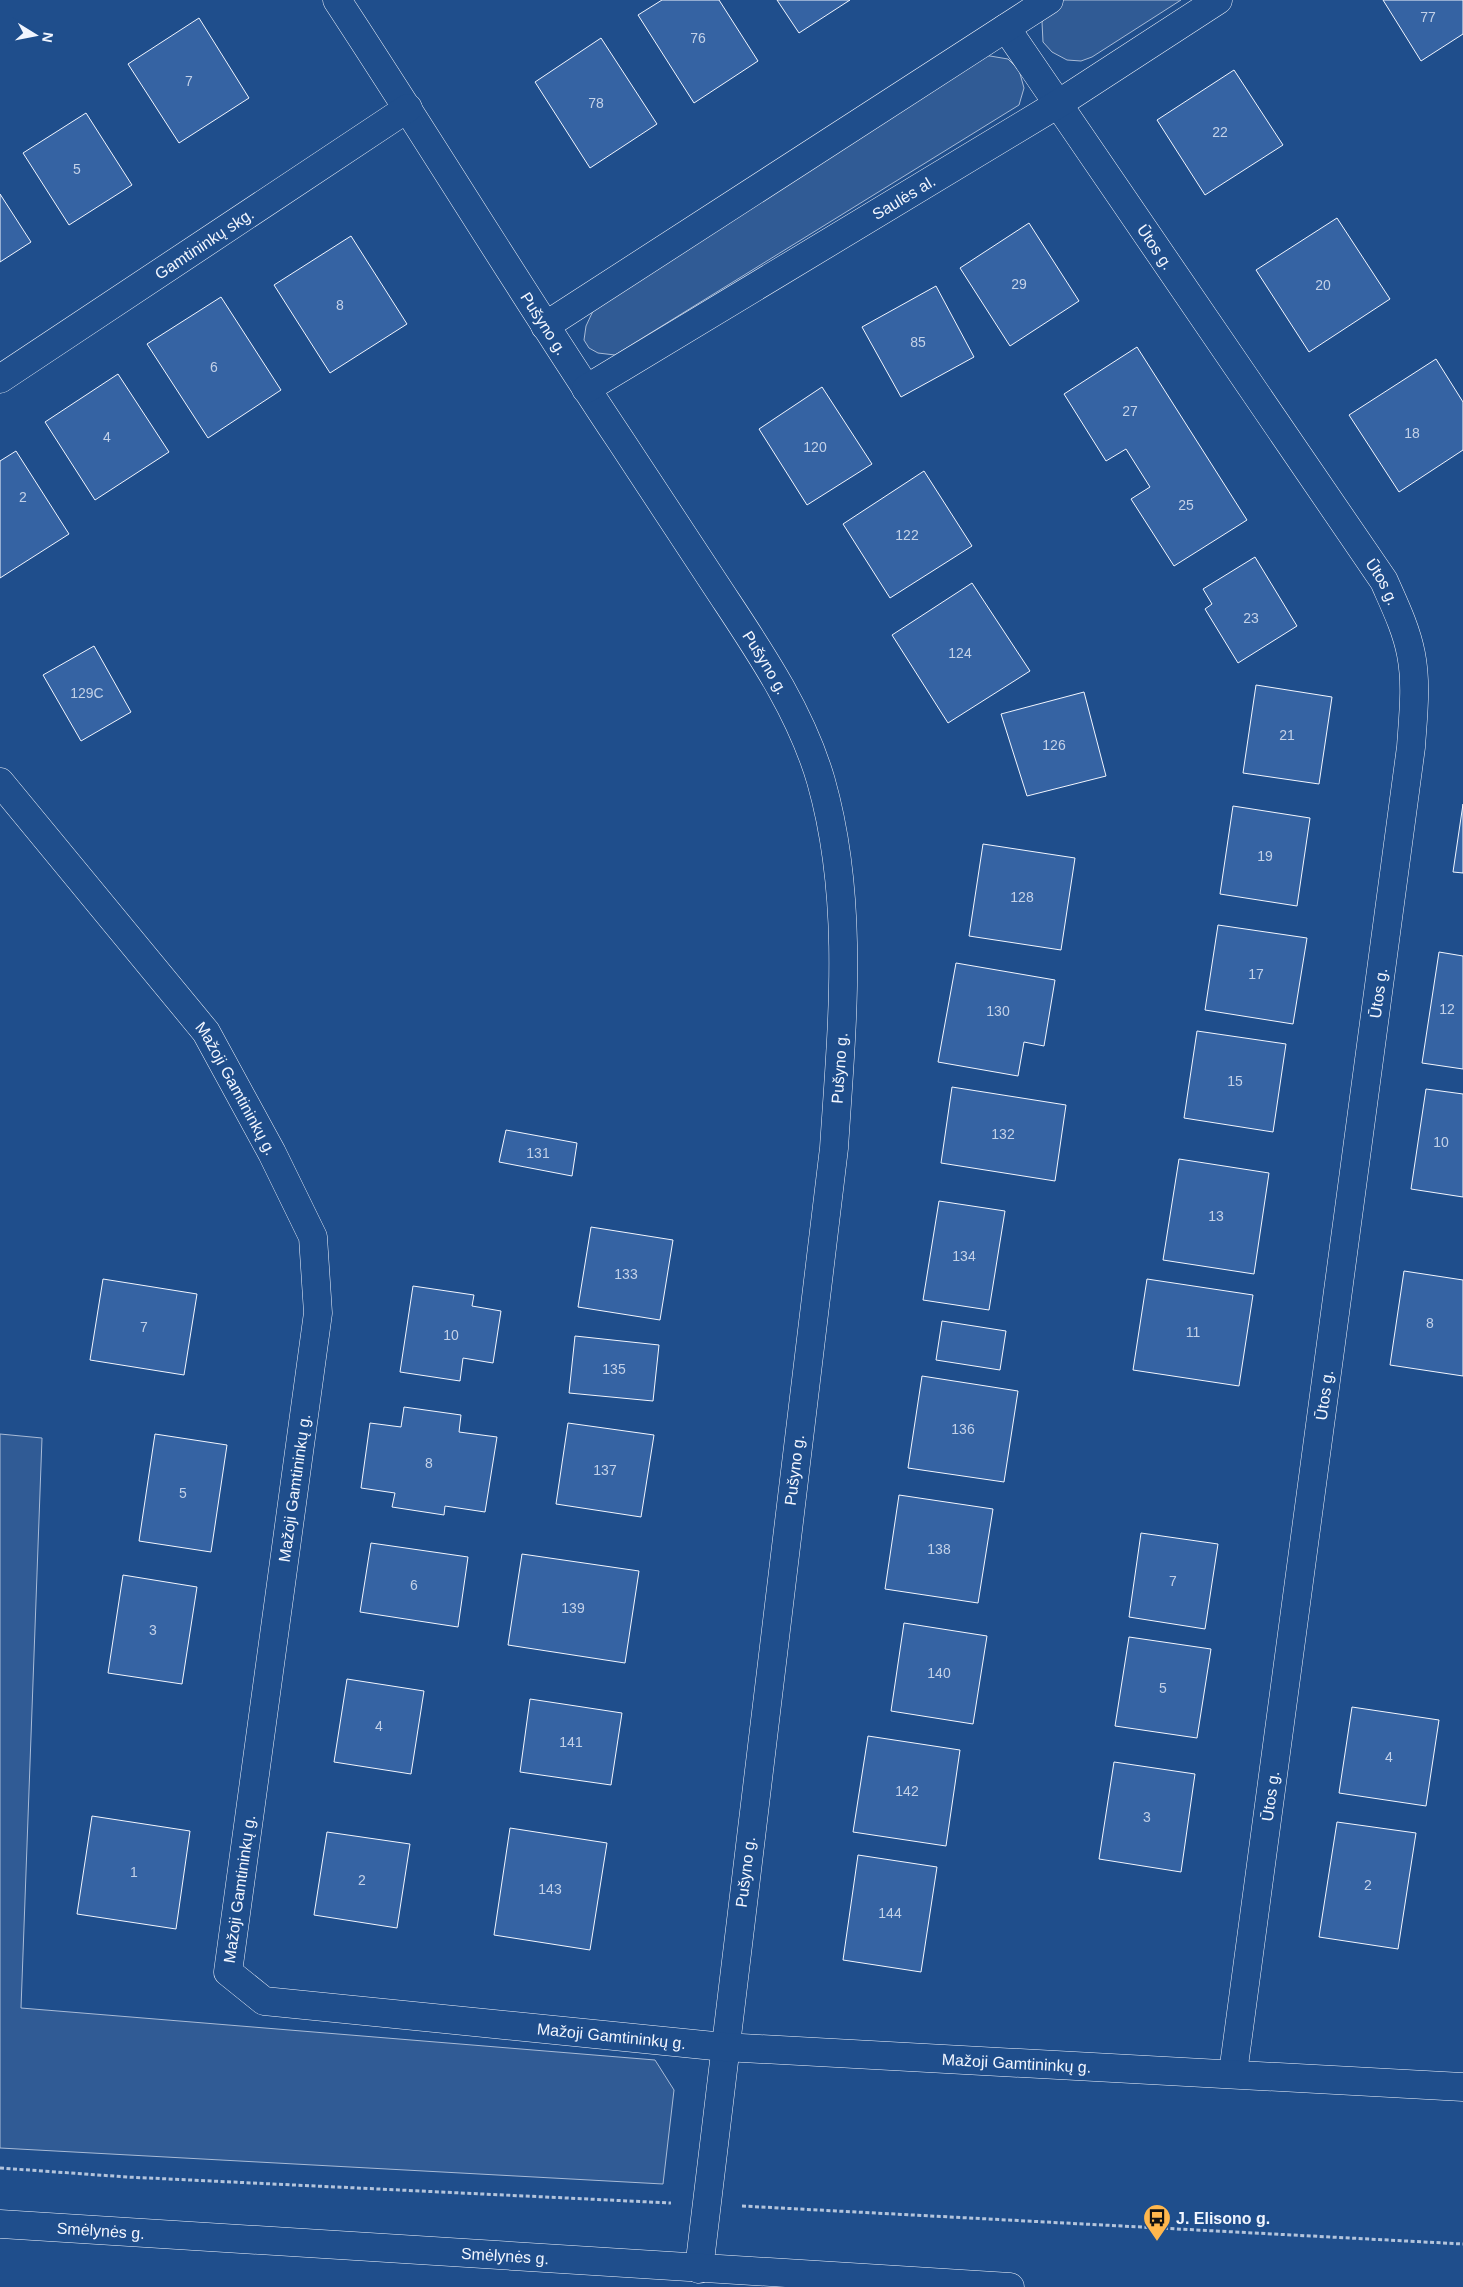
<svg xmlns="http://www.w3.org/2000/svg" width="1463" height="2287" font-family="Helvetica,sans-serif">
  <rect width="100%" height="100%" fill="#1f4e8c"/>
  <!-- built -->
  <g fill="#305b95" stroke="#a8bbd7">
    <path d="M1063,0H1181L1092,57L1081,61L1067,60L1052,52L1043,42L1042,22L1050,9Z"/>
    <path d="M978,54L1008,59L1019,70L1024,88L1019,105L615,355L598,353L589,348L584,340L586,326L593,311Z"/>
    <path d="M0,1434L42,1438L21,2008L655,2060L674,2090L663,2184L0,2148Z"/>
  </g>
  <!-- building -->
  <g fill="#3563a3" stroke="#f2f6ff">
    <path d="M662,0H719L758,61L694,103L638,15Z"/>
    <path d="M777,0H850L799,33Z"/>
    <path d="M1383,0H1463V34L1421,61Z"/>
    <path d="M199,18L249,98L179,143L128,64Z"/>
    <path d="M601,38L657,124L590,168L535,82Z"/>
    <path d="M1234,70L1283,145L1205,195L1157,120Z"/>
    <path d="M86,113L132,185L69,225L23,153Z"/>
    <path d="M0,194L31,242L0,262Z"/>
    <path d="M1337,218L1390,299L1309,352L1256,270Z"/>
    <path d="M1029,223L1079,301L1010,346L960,268Z"/>
    <path d="M351,236L407,324L330,373L274,285Z"/>
    <path d="M936,286L974,357L901,397L862,327Z"/>
    <path d="M221,297L281,390L208,438L147,344Z"/>
    <path d="M1137,347L1247,520L1174,566L1131,499L1150,487L1126,449L1106,461L1064,394Z"/>
    <path d="M1436,359L1463,402V450L1399,492L1349,415Z"/>
    <path d="M118,374L169,452L95,500L45,422Z"/>
    <path d="M822,387L872,464L807,505L759,429Z"/>
    <path d="M16,451L69,534L0,578V461Z"/>
    <path d="M924,471L972,546L890,598L843,524Z"/>
    <path d="M1255,557L1297,626L1238,663L1205,609L1212,604L1203,589Z"/>
    <path d="M972,583L1030,671L948,723L892,635Z"/>
    <path d="M94,646L131,712L81,741L43,675Z"/>
    <path d="M1256,685L1332,697L1319,784L1243,773Z"/>
    <path d="M1084,692L1106,776L1027,796L1001,714Z"/>
    <path d="M1463,804V873L1453,872Z"/>
    <path d="M1233,806L1310,818L1297,906L1220,894Z"/>
    <path d="M983,844L1075,858L1061,950L969,936Z"/>
    <path d="M1218,925L1307,938L1293,1024L1205,1010Z"/>
    <path d="M1439,952L1463,956V1069L1422,1063Z"/>
    <path d="M956,963L1055,980L1044,1046L1024,1042L1018,1076L938,1062Z"/>
    <path d="M1197,1031L1286,1044L1273,1132L1184,1118Z"/>
    <path d="M952,1087L1066,1105L1055,1181L941,1163Z"/>
    <path d="M1426,1089L1463,1094V1197L1411,1189Z"/>
    <path d="M506,1130L577,1143L572,1176L499,1162Z"/>
    <path d="M1179,1159L1269,1173L1254,1274L1163,1260Z"/>
    <path d="M939,1201L1005,1211L989,1310L923,1300Z"/>
    <path d="M591,1227L673,1240L660,1320L578,1307Z"/>
    <path d="M1404,1271L1463,1280V1376L1390,1365Z"/>
    <path d="M103,1279L197,1294L184,1375L90,1360Z"/>
    <path d="M1147,1279L1253,1295L1239,1386L1133,1370Z"/>
    <path d="M413,1286L474,1295L472,1306L501,1311L493,1363L463,1358L460,1381L400,1372Z"/>
    <path d="M942,1321L1006,1331L1000,1370L936,1360Z"/>
    <path d="M575,1336L659,1345L653,1401L569,1393Z"/>
    <path d="M922,1376L1018,1391L1004,1482L908,1468Z"/>
    <path d="M404,1407L461,1415L459,1432L497,1437L485,1512L445,1506L444,1515L392,1507L395,1493L361,1488L370,1423L401,1427Z"/>
    <path d="M568,1423L654,1435L641,1517L556,1504Z"/>
    <path d="M155,1434L227,1445L211,1552L139,1541Z"/>
    <path d="M899,1495L993,1509L978,1603L885,1589Z"/>
    <path d="M1141,1533L1218,1544L1205,1629L1129,1617Z"/>
    <path d="M371,1543L468,1557L458,1627L360,1612Z"/>
    <path d="M522,1554L639,1571L625,1663L508,1645Z"/>
    <path d="M123,1575L197,1587L182,1684L108,1673Z"/>
    <path d="M904,1623L987,1636L973,1724L891,1711Z"/>
    <path d="M1129,1637L1211,1649L1197,1738L1115,1726Z"/>
    <path d="M347,1679L424,1691L411,1774L334,1762Z"/>
    <path d="M530,1699L622,1713L611,1785L520,1772Z"/>
    <path d="M1352,1707L1439,1720L1426,1806L1339,1793Z"/>
    <path d="M868,1736L960,1750L946,1846L853,1832Z"/>
    <path d="M1114,1762L1195,1774L1181,1872L1099,1859Z"/>
    <path d="M92,1816L190,1831L176,1929L77,1914Z"/>
    <path d="M1337,1822L1416,1833L1398,1949L1319,1937Z"/>
    <path d="M510,1828L607,1843L590,1950L494,1935Z"/>
    <path d="M327,1832L410,1844L397,1928L314,1915Z"/>
    <path d="M858,1855L937,1867L921,1972L843,1960Z"/>
  </g>
  <g fill="none" stroke-linecap="round" stroke-linejoin="round">
    <defs>
      <g id="minor">
        <path id="s1" d="M337,0C433,146 524,296 621,441C654,492 688,542 721,593C760,652 801,712 821,781C855,901 842,1025 834,1148L699,2269"/>
        <path id="s2" d="M1006,28L1384,581C1394,604 1406,628 1411,654C1417,684 1413,717 1411,747L1233,2073"/>
        <path d="M545,326L1049,0"/>
        <path id="s3" d="M0,379L408,108"/>
        <path id="s4" d="M586,389L1058,104L1218,0"/>
        <path id="s5" d="M0,782L206,1032L272,1153L313,1237L318,1313L228,1972L264,2001L724,2047L1463,2087"/>
      </g>
      <g id="highway">
        <path id="s6" d="M0,2224L1010,2287"/>
      </g>
    </defs>
    <!-- minor casing -->
    <use href="#minor" stroke="#f2f6ff" stroke-width="29"/>
    <!-- highway casing -->
    <use href="#highway" stroke="#f2f6ff" stroke-width="29"/>
    <!-- path -->
    <g stroke="#b3c4dc" stroke-width="3" stroke-dasharray="4 2.5" stroke-linecap="butt">
      <path d="M0,2168L127,2177L671,2203"/>
      <path d="M742,2206L1463,2244"/>
    </g>
    <!-- minor -->
    <use href="#minor" stroke="#1f4e8c" stroke-width="28"/>
    <!-- highway -->
    <use href="#highway" stroke="#1f4e8c" stroke-width="28"/>
  </g>
  <!-- icons -->
  <defs>
    <symbol id="bus-pin" viewBox="-11 -11 22 30"><path d="M0 17L-7.5 6A9.5 9.5 0 1 1 7.5 6Z" fill="#ffb74d" stroke="#1f4e8c"/><path d="M-5-6H5V4H4V6H2V4H-2V6H-4V4H-5ZM-3.5-4V0h7V-4ZM-3.5 1.2v1.5H-2V1.2ZM2 1.2v1.5H3.5V1.2Z" fill="#111"/></symbol>
  </defs>
  <g fill-rule="evenodd">
    <use href="#bus-pin" x="1141" y="2202" width="32" height="43"/>
  </g>
  <g text-anchor="middle" stroke-width="4" stroke-linejoin="round" paint-order="stroke">
    <!-- number labels -->
    <g font-size="14" fill="#c3d1e8">
      <text x="1428" y="22">77</text>
      <text x="698" y="43">76</text>
      <text x="189" y="86">7</text>
      <text x="596" y="108">78</text>
      <text x="1220" y="137">22</text>
      <text x="77" y="174">5</text>
      <text x="1019" y="289">29</text>
      <text x="1323" y="290">20</text>
      <text x="340" y="310">8</text>
      <text x="918" y="347">85</text>
      <text x="214" y="372">6</text>
      <text x="1130" y="416">27</text>
      <text x="1412" y="438">18</text>
      <text x="107" y="442">4</text>
      <text x="815" y="452">120</text>
      <text x="23" y="502">2</text>
      <text x="1186" y="510">25</text>
      <text x="907" y="540">122</text>
      <text x="1251" y="623">23</text>
      <text x="960" y="658">124</text>
      <text x="87" y="698">129C</text>
      <text x="1287" y="740">21</text>
      <text x="1054" y="750">126</text>
      <text x="1265" y="861">19</text>
      <text x="1022" y="902">128</text>
      <text x="1256" y="979">17</text>
      <text x="1447" y="1014">12</text>
      <text x="998" y="1016">130</text>
      <text x="1235" y="1086">15</text>
      <text x="1003" y="1139">132</text>
      <text x="1441" y="1147">10</text>
      <text x="538" y="1158">131</text>
      <text x="1216" y="1221">13</text>
      <text x="964" y="1261">134</text>
      <text x="626" y="1279">133</text>
      <text x="1430" y="1328">8</text>
      <text x="144" y="1332">7</text>
      <text x="1193" y="1337">11</text>
      <text x="451" y="1340">10</text>
      <text x="614" y="1374">135</text>
      <text x="963" y="1434">136</text>
      <text x="429" y="1468">8</text>
      <text x="605" y="1475">137</text>
      <text x="183" y="1498">5</text>
      <text x="939" y="1554">138</text>
      <text x="1173" y="1586">7</text>
      <text x="414" y="1590">6</text>
      <text x="573" y="1613">139</text>
      <text x="153" y="1635">3</text>
      <text x="939" y="1678">140</text>
      <text x="1163" y="1693">5</text>
      <text x="379" y="1731">4</text>
      <text x="571" y="1747">141</text>
      <text x="1389" y="1762">4</text>
      <text x="907" y="1796">142</text>
      <text x="1147" y="1822">3</text>
      <text x="134" y="1877">1</text>
      <text x="362" y="1885">2</text>
      <text x="1368" y="1890">2</text>
      <text x="550" y="1894">143</text>
      <text x="890" y="1918">144</text>
    </g>
    <!-- street labels -->
    <g font-size="16" fill="#f2f6ff" stroke="#1f4e8c">
      <text dy="6" stroke="none"><textPath href="#s4" startOffset="371">Saulės al.</textPath></text>
      <text dy="6" stroke="none"><textPath href="#s3" startOffset="245">Gamtininkų skg.</textPath></text>
      <text dy="6" stroke="none"><textPath href="#s2" startOffset="265">Ūtos g.</textPath></text>
      <text dy="6" stroke="none"><textPath href="#s1" startOffset="384">Pušyno g.</textPath></text>
      <text dy="6" stroke="none"><textPath href="#s2" startOffset="670">Ūtos g.</textPath></text>
      <text dy="6" stroke="none"><textPath href="#s1" startOffset="789">Pušyno g.</textPath></text>
      <text transform="translate(1378 993) rotate(-82)" y="6">Ūtos g.</text>
      <text transform="translate(839 1068) rotate(-86)" y="6">Pušyno g.</text>
      <text dy="6" stroke="none"><textPath href="#s5" startOffset="388">Mažoji Gamtininkų g.</textPath></text>
      <text transform="translate(1324 1395) rotate(-82)" y="6">Ūtos g.</text>
      <text transform="translate(794 1470) rotate(-83)" y="6">Pušyno g.</text>
      <text transform="translate(294 1488) rotate(-82)" y="6">Mažoji Gamtininkų g.</text>
      <text transform="translate(1270 1796) rotate(-82)" y="6">Ūtos g.</text>
      <text transform="translate(745 1872) rotate(-83)" y="6">Pušyno g.</text>
      <text transform="translate(239 1889) rotate(-82)" y="6">Mažoji Gamtininkų g.</text>
      <text dy="6" stroke="none"><textPath href="#s5" startOffset="1692">Mažoji Gamtininkų g.</textPath></text>
      <text dy="6" stroke="none"><textPath href="#s5" startOffset="2098">Mažoji Gamtininkų g.</textPath></text>
      <text dy="6" stroke="none"><textPath href="#s6" startOffset="101">Smėlynės g.</textPath></text>
      <text dy="6" stroke="none"><textPath href="#s6" startOffset="506">Smėlynės g.</textPath></text>
    </g>
    <!-- poi labels -->
    <g font-size="16" font-weight="bold" fill="#f2f6ff" stroke="#1f4e8c" text-anchor="start">
      <text x="1176" y="2224">J. Elisono g.</text>
    </g>
  </g>
  <!-- north arrow -->
  <g transform="translate(35 35) rotate(100)" stroke="#1f4e8c" stroke-width="4" paint-order="stroke">
  <path d="M0-4L9 19L0 12L-9 19Z" fill="#f2f6ff"/>
  <text y="-8" font-size="14" font-weight="bold" text-anchor="middle" fill="#f2f6ff">N</text>
  </g>
</svg>
